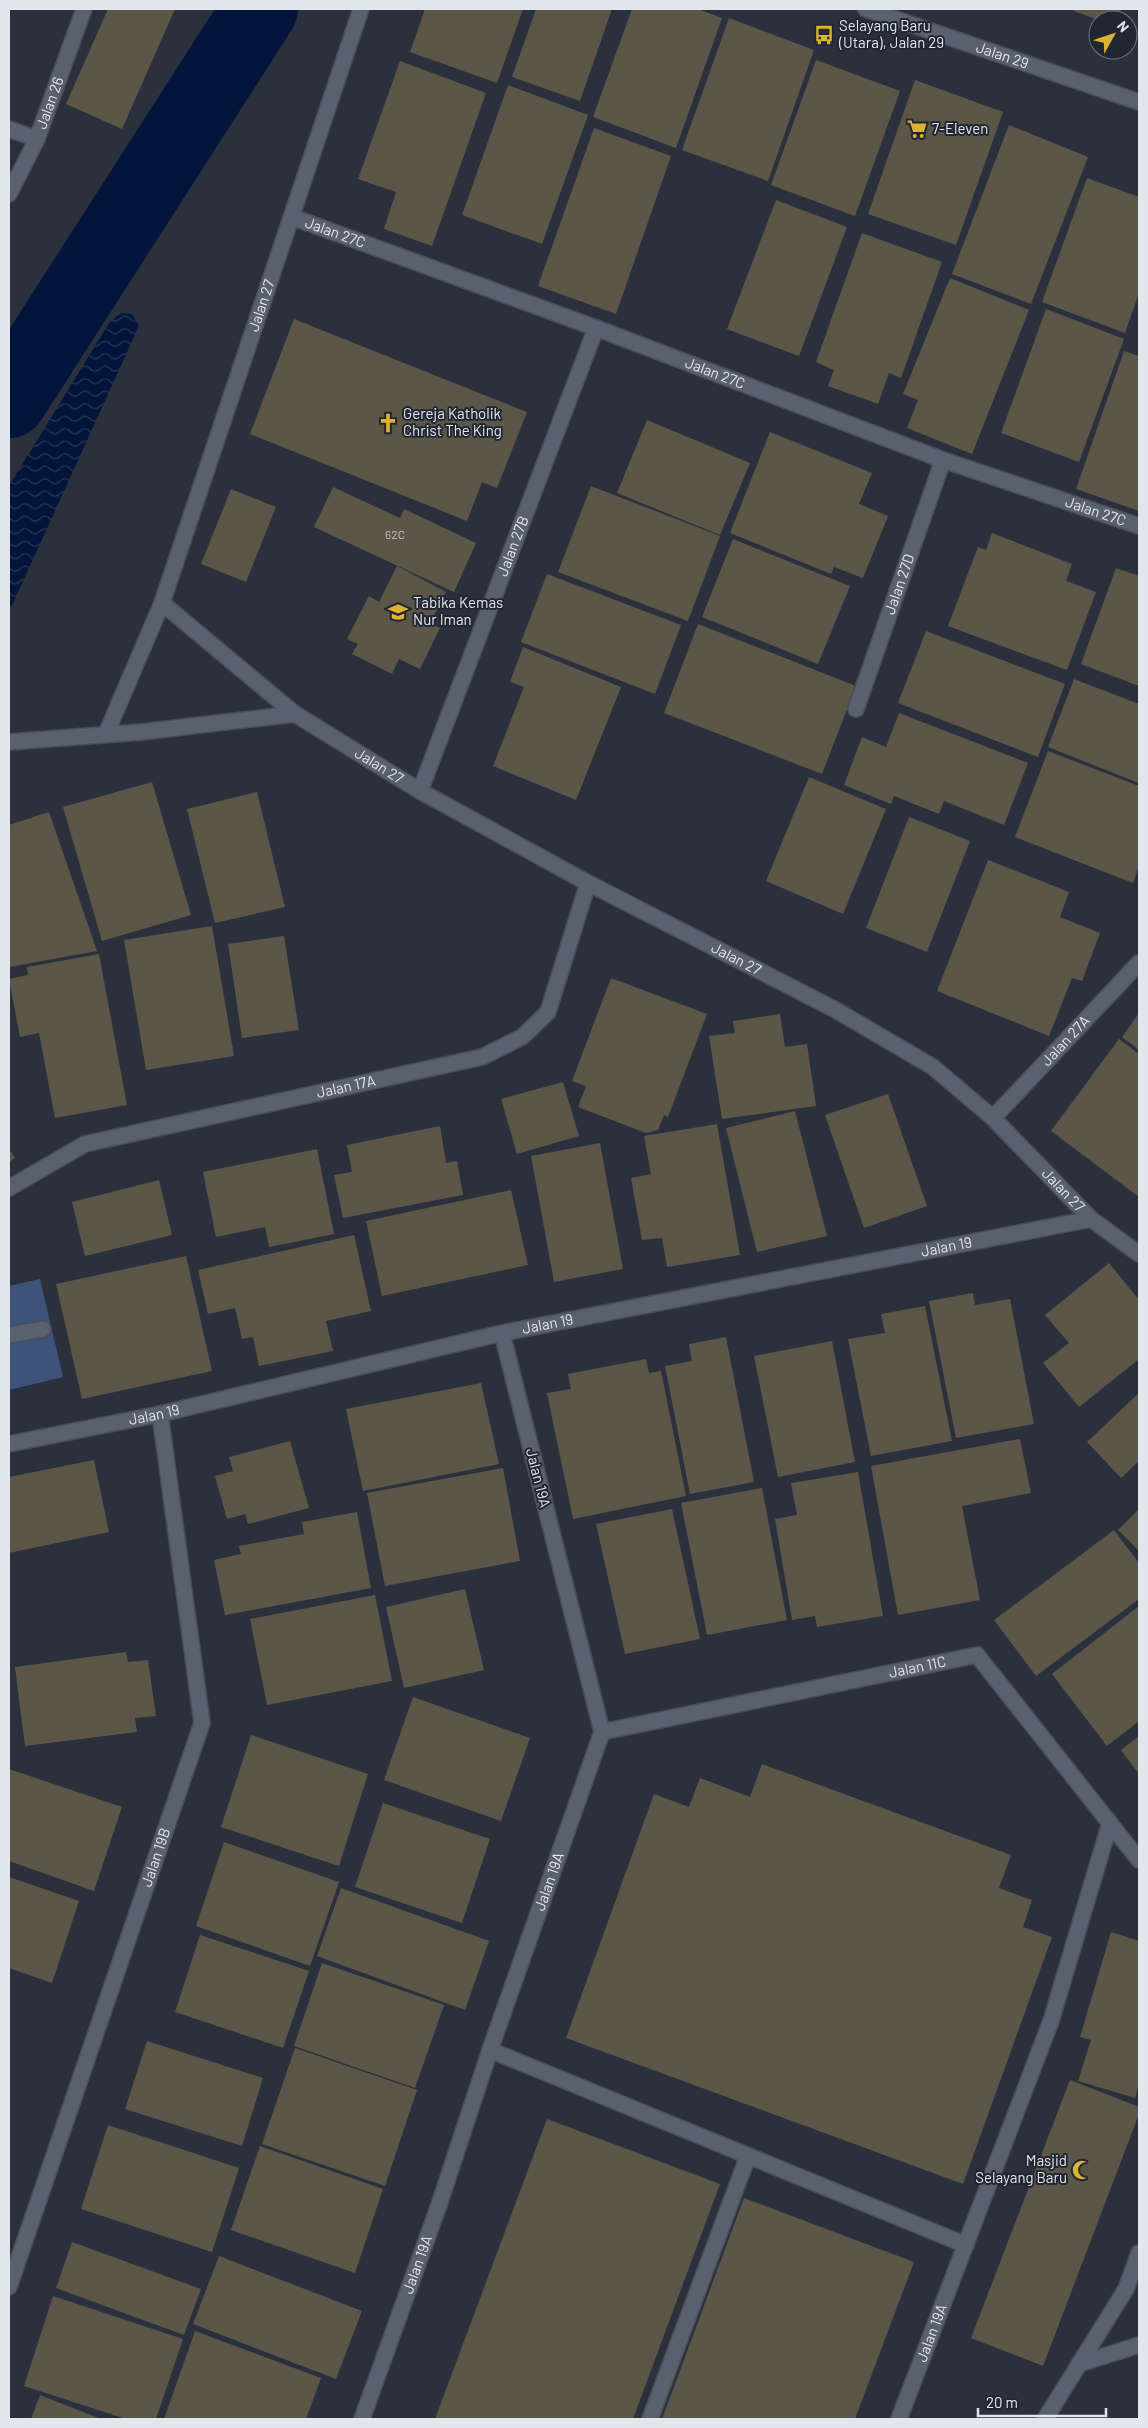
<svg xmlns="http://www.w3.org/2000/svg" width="1148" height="2428" font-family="Barlow,sans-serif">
  <defs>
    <pattern id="water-waves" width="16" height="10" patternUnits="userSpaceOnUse" patternTransform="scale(1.25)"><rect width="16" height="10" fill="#04153b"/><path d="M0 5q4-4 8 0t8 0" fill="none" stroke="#283758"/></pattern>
  </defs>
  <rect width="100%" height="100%" fill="#2b313c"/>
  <!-- grass -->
  <path fill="#3e537a" d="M40,1279L63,1377L9,1390V1286Z"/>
  <!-- water -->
  <path fill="url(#water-waves)" d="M121,313L132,314L139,326L9,612V486L109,323Z"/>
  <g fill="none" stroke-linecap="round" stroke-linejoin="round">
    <!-- river -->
    <path stroke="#04153b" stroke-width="76" d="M9,400L260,9"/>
  </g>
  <!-- building -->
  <g fill="#5c5649">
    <path d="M108,9H175L122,129L66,104Z"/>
    <path d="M425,9H523L497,83L410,52Z"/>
    <path d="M536,9H612L580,101L512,77Z"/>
    <path d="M632,9H698L722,18L676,148L593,117Z"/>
    <path d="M1069,9H1121L1117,20H1098Z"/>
    <path d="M729,18L814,50L768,181L682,150Z"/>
    <path d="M816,60L900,91L855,216L771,185Z"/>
    <path d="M400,61L486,93L432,246L384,229L396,192L358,179Z"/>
    <path d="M915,80L1003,112L956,245L868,214Z"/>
    <path d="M508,85L588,115L542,244L462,215Z"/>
    <path d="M1009,125L1088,157L1031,304L952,274Z"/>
    <path d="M594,128L671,156L616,314L538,286Z"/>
    <path d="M1087,178L1139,197V293L1125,333L1042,302Z"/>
    <path d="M776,200L847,227L799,356L727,329Z"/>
    <path d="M862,233L942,262L901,378L889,373L878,404L828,386L834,370L816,362Z"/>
    <path d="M950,278L1029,310L972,454L907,428L918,400L903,394Z"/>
    <path d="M1046,309L1124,339L1079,462L1001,433Z"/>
    <path d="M294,319L527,412L497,488L482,482L467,521L250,434Z"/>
    <path d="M1124,351L1139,356V511L1076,489Z"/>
    <path d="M647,420L750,463L720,535L617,493Z"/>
    <path d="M770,432L872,473L859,504L888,516L863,578L834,567L831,574L730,533Z"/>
    <path d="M591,486L720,536L688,621L558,572Z"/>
    <path d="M333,487L400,518L404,509L476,543L454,592L314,527Z"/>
    <path d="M231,489L276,507L246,582L201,564Z"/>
    <path d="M992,533L1072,564L1066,581L1096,592L1067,670L948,626L978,547L986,550Z"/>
    <path d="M733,539L850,586L818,664L702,617Z"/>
    <path d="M397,566L446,592L430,623L440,628L420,669L399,659L392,674L352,654L358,644L347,639L369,596L379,602Z"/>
    <path d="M1116,568L1139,576V686L1081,664Z"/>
    <path d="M547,574L681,625L655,694L521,642Z"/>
    <path d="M698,624L856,686L822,774L664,713Z"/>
    <path d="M926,631L1065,684L1038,757L898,703Z"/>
    <path d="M523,647L621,687L576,800L493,766L524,687L510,682Z"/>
    <path d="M1074,679L1139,704V783L1048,747Z"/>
    <path d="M899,713L1028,763L1004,825L944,801L939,814L894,796L891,804L844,785L862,737L886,747Z"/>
    <path d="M1048,751L1139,786V866L1133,883L1015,837Z"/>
    <path d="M809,777L886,809L843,914L766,881Z"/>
    <path d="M152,782L191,915L102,941L63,807Z"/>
    <path d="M257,792L285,907L215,923L187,809Z"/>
    <path d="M49,812L97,951L9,967V825Z"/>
    <path d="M909,817L970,841L927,952L866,928Z"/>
    <path d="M988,860L1069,892L1060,917L1100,933L1082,981L1072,978L1049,1036L937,991Z"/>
    <path d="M212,926L234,1056L146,1070L124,940Z"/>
    <path d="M284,936L299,1030L242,1038L228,944Z"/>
    <path d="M99,954L127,1105L55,1118L39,1033L20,1037L9,979L28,975L27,967Z"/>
    <path d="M611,978L707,1014L668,1117L664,1115L658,1130L646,1133L578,1107L586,1086L572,1081Z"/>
    <path d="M1139,1013V1050L1122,1037Z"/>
    <path d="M780,1014L785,1047L807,1044L816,1106L722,1119L709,1036L735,1033L733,1021Z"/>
    <path d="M1119,1039L1139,1054V1197L1051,1131Z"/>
    <path d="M563,1082L579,1136L517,1154L501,1099Z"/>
    <path d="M888,1094L927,1206L864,1228L825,1115Z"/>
    <path d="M795,1111L827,1236L757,1252L726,1128Z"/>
    <path d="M717,1124L740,1255L667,1267L662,1238L642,1240L631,1178L651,1174L644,1136Z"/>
    <path d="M440,1126L446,1163L457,1161L463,1195L343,1218L334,1175L352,1172L347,1145Z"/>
    <path d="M600,1143L623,1269L554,1282L531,1156Z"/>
    <path d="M9,1149L15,1158L9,1162Z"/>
    <path d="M317,1149L334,1234L269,1247L265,1227L216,1237L203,1172Z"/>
    <path d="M159,1180L172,1235L85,1256L72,1202Z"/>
    <path d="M511,1190L528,1265L382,1296L366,1221Z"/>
    <path d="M354,1235L371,1311L326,1321L333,1351L259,1366L253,1337L242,1339L235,1308L208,1314L198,1270Z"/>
    <path d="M186,1256L212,1371L82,1399L56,1284Z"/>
    <path d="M1109,1263L1139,1300V1359L1079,1407L1043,1363L1069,1343L1045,1315Z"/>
    <path d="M973,1293L975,1305L1010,1299L1034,1424L956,1438L929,1301Z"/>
    <path d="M925,1306L952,1441L871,1456L848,1339L885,1333L881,1314Z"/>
    <path d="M726,1337L754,1482L690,1494L665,1366L692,1361L689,1344Z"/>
    <path d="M832,1341L855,1462L778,1477L754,1356Z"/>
    <path d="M646,1359L649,1373L661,1371L686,1496L573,1519L547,1393L571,1389L568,1374Z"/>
    <path d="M481,1383L499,1464L363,1491L346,1409Z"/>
    <path d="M1139,1393V1461L1121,1478L1087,1442Z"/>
    <path d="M1020,1439L1031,1493L962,1506L980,1600L898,1615L871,1466Z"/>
    <path d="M290,1441L309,1508L248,1524L245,1514L227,1519L215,1476L233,1471L229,1457Z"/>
    <path d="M94,1460L109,1532L9,1553V1477Z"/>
    <path d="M503,1468L520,1561L385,1586L367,1493Z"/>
    <path d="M858,1472L883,1616L817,1627L815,1616L792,1620L775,1519L797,1515L791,1483Z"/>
    <path d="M762,1488L787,1620L707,1635L681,1503Z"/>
    <path d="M672,1509L700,1639L625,1654L596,1524Z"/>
    <path d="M1139,1509V1551L1118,1530Z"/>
    <path d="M357,1512L371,1588L225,1615L214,1560L241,1554L239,1546L304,1534L302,1522Z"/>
    <path d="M1114,1530L1139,1563V1599L1036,1676L994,1620Z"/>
    <path d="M465,1589L484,1670L404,1688L386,1607Z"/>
    <path d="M375,1595L392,1681L267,1705L250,1619Z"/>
    <path d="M1139,1606V1721L1107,1746L1052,1674Z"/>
    <path d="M126,1652L128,1662L148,1660L156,1716L135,1718L137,1732L25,1746L15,1667Z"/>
    <path d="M413,1697L530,1738L501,1821L384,1780Z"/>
    <path d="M251,1735L368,1774L339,1866L221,1827Z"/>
    <path d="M1139,1736V1774L1121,1750Z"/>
    <path d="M762,1764L1011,1855L999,1888L1032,1900L1023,1927L1052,1937L963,2184L566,2038L654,1794L689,1807L700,1778L750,1797Z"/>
    <path d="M9,1769L122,1807L94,1891L9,1861Z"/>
    <path d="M383,1803L490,1839L462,1923L355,1887Z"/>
    <path d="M224,1842L339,1882L310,1966L196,1926Z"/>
    <path d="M9,1877L79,1901L52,1983L9,1968Z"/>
    <path d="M341,1888L489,1941L465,2010L317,1956Z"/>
    <path d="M1111,1932L1139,1941V2083L1135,2098L1078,2081L1091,2040L1080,2037Z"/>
    <path d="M200,1935L309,1971L283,2048L175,2012Z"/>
    <path d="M322,1963L444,2005L415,2088L294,2046Z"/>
    <path d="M147,2041L263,2078L242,2146L125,2109Z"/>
    <path d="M295,2048L417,2090L385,2186L262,2144Z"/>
    <path d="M1070,2080L1139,2107V2114L1043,2366L971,2338Z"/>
    <path d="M547,2119L720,2184L633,2419H435Z"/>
    <path d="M108,2125L239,2168L212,2252L81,2209Z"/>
    <path d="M260,2146L383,2189L355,2273L231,2230Z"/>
    <path d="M744,2198L914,2262L855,2419H662Z"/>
    <path d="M72,2242L201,2289L184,2335L56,2288Z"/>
    <path d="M219,2256L362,2311L336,2379L193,2324Z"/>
    <path d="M53,2296L183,2339L156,2419H126L24,2386Z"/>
    <path d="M195,2331L321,2378L306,2419H164Z"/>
    <path d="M40,2395L101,2419H31Z"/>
  </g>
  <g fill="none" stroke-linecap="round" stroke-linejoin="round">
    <defs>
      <g id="lane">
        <path d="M9,1335L43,1329"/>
        <path d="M490,2050L966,2245"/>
        <path d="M1079,2364L1139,2345"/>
        <path d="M650,2419L748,2156"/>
        <path id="s1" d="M899,2419L1051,2021L1110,1823"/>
        <path d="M1045,2419L1126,2289L1139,2253"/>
      </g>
      <g id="street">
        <path id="s2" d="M866,9L1139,102"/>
        <path d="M9,129L37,139"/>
        <path id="s3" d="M9,194L37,139L84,9"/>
        <path id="s4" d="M292,217L596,328L943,460L1139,526"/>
        <path id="s5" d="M162,603L295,714L420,791L588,883L834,1009L933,1067L993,1118L1091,1219L1139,1254"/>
        <path id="s6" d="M856,709L943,460"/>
        <path id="s7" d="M106,734L162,603L361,9"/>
        <path d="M9,742L141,732L295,714"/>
        <path id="s8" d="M420,791L596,328"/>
        <path id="s9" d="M993,1118L1139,963"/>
        <path id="s10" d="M9,1188L85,1144L482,1057L522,1037L548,1012L588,883"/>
        <path id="s11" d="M9,1444L160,1414L502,1333L1091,1219"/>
        <path id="s12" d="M602,1732L977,1655L1139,1860"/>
        <path id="s13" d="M9,2287L202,1723L160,1414"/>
        <path id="s14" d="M362,2419L439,2205L490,2050L602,1732L502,1333"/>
      </g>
    </defs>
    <!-- lane casing -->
    <use href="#lane" stroke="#494e58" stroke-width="18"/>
    <!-- street casing -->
    <use href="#street" stroke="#494e58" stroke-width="18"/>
    <!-- lane -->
    <use href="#lane" stroke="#5a616e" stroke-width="15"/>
    <!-- street -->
    <use href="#street" stroke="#5a616e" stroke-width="15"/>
  </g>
  <!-- icons -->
  <defs>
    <symbol id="bus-bare" viewBox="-9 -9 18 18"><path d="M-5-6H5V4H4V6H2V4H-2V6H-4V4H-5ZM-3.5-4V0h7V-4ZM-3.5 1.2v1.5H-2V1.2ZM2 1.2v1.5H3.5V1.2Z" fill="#dcb233" stroke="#212732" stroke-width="2.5" paint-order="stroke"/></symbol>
    <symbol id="supermarket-bare" viewBox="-9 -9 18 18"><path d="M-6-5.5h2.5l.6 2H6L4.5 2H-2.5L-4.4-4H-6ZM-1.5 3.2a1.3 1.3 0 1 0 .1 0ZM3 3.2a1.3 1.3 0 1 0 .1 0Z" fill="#dcb233" stroke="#212732" stroke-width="2.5" paint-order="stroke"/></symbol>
    <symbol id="church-bare" viewBox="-9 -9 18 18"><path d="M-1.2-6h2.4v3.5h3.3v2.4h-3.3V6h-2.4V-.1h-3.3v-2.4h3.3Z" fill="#dcb233" stroke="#212732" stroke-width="2.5" paint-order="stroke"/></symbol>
    <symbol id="school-bare" viewBox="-9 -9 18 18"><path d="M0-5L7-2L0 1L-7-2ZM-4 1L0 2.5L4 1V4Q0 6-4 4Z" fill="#dcb233" stroke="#212732" stroke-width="2.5" paint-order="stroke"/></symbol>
    <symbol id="mosque-bare" viewBox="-9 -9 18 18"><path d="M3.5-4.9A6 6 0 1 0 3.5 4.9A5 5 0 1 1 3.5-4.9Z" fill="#dcb233" stroke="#212732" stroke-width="2.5" paint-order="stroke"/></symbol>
  </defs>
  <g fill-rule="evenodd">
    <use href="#bus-bare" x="810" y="21" width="28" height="28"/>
    <use href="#supermarket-bare" x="903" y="115" width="28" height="28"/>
    <use href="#church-bare" x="374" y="409" width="28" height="28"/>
    <use href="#school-bare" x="384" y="598" width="28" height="28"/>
    <use href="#mosque-bare" x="1068" y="2156" width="28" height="28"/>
  </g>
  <g text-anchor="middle" stroke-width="4" stroke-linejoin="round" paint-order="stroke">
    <!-- number labels -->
    <g font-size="12" fill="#c0c2c4">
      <text x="395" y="539">62C</text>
    </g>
    <!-- poi labels -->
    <g font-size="15" fill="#e2e6ed" stroke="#212732" text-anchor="start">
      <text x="839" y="31">Selayang Baru<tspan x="839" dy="17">(Utara), Jalan 29</tspan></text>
      <text x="932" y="134">7-Eleven</text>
      <text x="403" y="419">Gereja Katholik<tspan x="403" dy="17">Christ The King</tspan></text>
      <text x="413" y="608">Tabika Kemas<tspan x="413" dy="17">Nur Iman</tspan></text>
      <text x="1067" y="2166" text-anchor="end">Masjid<tspan x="1067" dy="17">Selayang Baru</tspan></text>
    </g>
    <!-- street labels -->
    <g font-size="15" fill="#e2e6ed" stroke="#212732">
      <text dy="5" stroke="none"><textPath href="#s2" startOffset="144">Jalan 29</textPath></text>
      <text dy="5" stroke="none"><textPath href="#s3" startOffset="100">Jalan 26</textPath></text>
      <text dy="5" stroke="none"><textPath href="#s4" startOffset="46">Jalan 27C</textPath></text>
      <text dy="5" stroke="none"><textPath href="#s7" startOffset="456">Jalan 27</textPath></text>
      <text dy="5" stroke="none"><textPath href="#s4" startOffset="451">Jalan 27C</textPath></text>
      <text dy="5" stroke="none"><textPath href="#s4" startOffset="856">Jalan 27C</textPath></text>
      <text dy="5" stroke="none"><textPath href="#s8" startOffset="262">Jalan 27B</textPath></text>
      <text dy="5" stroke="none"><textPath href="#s6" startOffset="132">Jalan 27D</textPath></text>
      <text dy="5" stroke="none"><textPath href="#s5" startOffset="272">Jalan 27</textPath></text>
      <text dy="5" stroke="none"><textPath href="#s5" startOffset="678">Jalan 27</textPath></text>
      <text dy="5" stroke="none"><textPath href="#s9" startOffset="106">Jalan 27A</textPath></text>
      <text dy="5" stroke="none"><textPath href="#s10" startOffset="355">Jalan 17A</textPath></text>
      <text dy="5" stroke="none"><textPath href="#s5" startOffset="1082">Jalan 27</textPath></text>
      <text dy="5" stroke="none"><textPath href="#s11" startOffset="958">Jalan 19</textPath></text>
      <text dy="5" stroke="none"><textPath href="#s11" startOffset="552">Jalan 19</textPath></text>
      <text dy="5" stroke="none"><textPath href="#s11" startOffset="148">Jalan 19</textPath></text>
      <text transform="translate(538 1478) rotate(76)" y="5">Jalan 19A</text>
      <text dy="5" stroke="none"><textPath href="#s12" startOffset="322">Jalan 11C</textPath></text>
      <text dy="5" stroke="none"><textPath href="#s13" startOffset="454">Jalan 19B</textPath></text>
      <text dy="5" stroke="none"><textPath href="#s14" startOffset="569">Jalan 19A</textPath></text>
      <text dy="5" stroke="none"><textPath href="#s14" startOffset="164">Jalan 19A</textPath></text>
      <text dy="5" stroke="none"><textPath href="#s1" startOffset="92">Jalan 19A</textPath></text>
    </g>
  </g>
  <!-- border -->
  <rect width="1148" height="2428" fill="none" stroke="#e2e6ed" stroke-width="20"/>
  <!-- north arrow -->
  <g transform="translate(1113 35) rotate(50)"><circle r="24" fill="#212732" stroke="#6e737d"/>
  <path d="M0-4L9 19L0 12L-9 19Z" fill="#dcb233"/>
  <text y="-8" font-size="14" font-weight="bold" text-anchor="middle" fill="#e2e6ed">N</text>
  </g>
  <!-- scale -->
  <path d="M978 2408v8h128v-8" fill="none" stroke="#e2e6ed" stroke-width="2.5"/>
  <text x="986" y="2408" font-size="15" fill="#e2e6ed" stroke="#212732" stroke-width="4" paint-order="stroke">20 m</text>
</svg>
